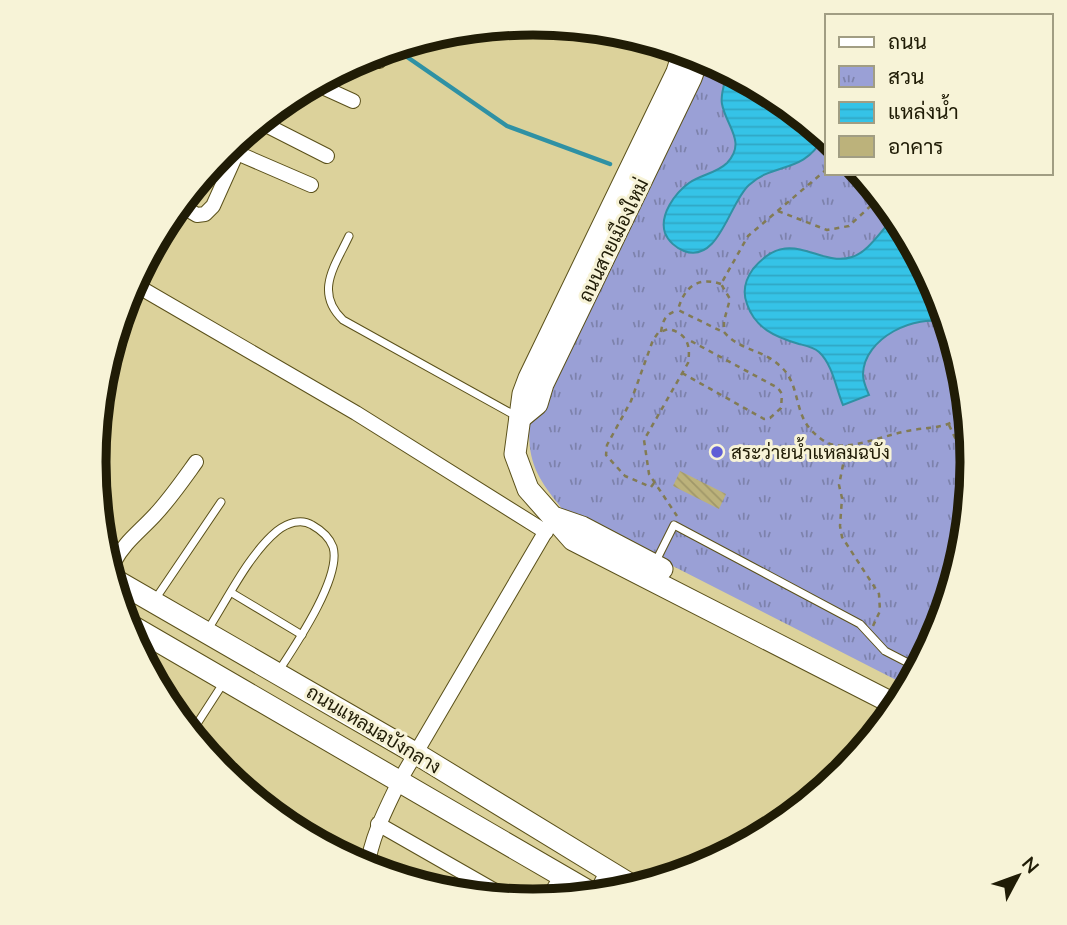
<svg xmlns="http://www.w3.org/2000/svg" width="1067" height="925" font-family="Mulish,Sarabun,sans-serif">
  <defs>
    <pattern id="park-tufts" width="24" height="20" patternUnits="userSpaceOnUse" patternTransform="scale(1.75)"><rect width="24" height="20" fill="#9aa0d6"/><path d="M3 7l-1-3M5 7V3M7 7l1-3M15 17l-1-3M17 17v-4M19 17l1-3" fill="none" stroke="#7d82ac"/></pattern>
    <pattern id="water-rules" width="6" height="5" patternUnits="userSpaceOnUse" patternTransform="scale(1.75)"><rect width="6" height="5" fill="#35c3e7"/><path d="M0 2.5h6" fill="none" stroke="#2fa7c5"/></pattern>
    <pattern id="building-back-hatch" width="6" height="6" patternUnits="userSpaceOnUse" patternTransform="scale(1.75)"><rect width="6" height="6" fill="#bcb27b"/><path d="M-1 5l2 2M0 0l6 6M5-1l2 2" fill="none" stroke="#a19869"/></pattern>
  </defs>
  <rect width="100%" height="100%" fill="#dcd29b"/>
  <!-- park -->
  <path fill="url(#park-tufts)" d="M704,58L827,140V173H859L940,295L973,463L940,631L904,684L563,510C537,478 526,461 530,419Z"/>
  <!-- water -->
  <g fill="url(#water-rules)" stroke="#2f91a4" stroke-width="2">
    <path d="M727,73L823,138C803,174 774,162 749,185C729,203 719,264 684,251C676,248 668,241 665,233C659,215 675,193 689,183C700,175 717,173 727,163C747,142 726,126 722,104C720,95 725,82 727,73Z"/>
    <path d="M891,221L940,295L946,323C916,313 864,338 863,374C863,382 866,388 869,395L843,405C836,389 833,365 819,352C813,347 807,346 799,344C775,337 755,328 747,304C742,291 745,280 753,269C790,224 818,268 852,257C868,252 880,232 891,221Z"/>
  </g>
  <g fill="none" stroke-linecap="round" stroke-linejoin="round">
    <!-- stream -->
    <path stroke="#2f91a4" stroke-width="4.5" d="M397,50L507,126L610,164"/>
  </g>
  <!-- building -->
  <path fill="url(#building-back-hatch)" d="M680,471L726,494L719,509L673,486Z"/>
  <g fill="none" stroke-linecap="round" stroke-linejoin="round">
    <defs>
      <g id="lane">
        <path d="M349,236C335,266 314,292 343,320L516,416"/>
        <path d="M656,561L674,525L860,624L885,651L916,667"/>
        <path d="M232,593L302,635"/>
        <path d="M154,601L221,502"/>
        <path d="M207,631C227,600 249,554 277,531C287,523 301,518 312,525C321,530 329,536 333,547C342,577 295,646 278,672"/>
        <path d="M193,730L224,682"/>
        <path d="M868,739L886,705"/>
        <path d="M842,775L856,752L859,751"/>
      </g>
      <g id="street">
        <path d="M370,55L379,61"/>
        <path d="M320,86L353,101"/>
        <path d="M264,124L327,156"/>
        <path d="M237,153L311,185"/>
        <path d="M185,208L197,215L205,214L213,206L244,137"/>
        <path d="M134,284L356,413L546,532"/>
        <path d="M114,562C124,543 139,532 154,516C170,499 183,480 196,462"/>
        <path d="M378,824L504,896"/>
        <path d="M367,869C371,837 386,809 400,780L550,524"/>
        <path d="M598,889L608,870"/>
        <path d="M547,900L562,875"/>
      </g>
      <g id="secondary">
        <path d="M683,53L677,72L529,378L523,394L515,454L528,489L573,540L892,703"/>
        <path d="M520,418L537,404L543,384L691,78L699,56"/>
        <path d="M556,518L582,527L662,569"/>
        <path d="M117,581L415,753L628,883"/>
        <path d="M125,622L588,891"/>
      </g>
    </defs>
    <!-- lane casing -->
    <use href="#lane" stroke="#5a501a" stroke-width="9"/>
    <!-- street casing -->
    <use href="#street" stroke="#5a501a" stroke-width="16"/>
    <!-- secondary casing -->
    <use href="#secondary" stroke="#5a501a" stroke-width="23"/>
    <!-- path -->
    <g stroke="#827b54" stroke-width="2.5" stroke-dasharray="5 5" stroke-linecap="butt">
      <path d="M827,169L748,236L721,284L730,299L724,321V332C739,350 763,350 779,365C801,383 793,412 812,431C818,437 825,443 834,445C855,449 890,433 913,430C924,428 934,428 945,425C952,423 958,419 964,415"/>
      <path d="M778,211L827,230L849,226L877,200"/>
      <path d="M721,284C698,276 684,287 678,310L723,332"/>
      <path d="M661,332C663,319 666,314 678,310"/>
      <path d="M682,373L764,419L770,418L781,408L782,394L778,388L689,340"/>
      <path d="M949,425L971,472"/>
      <path d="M847,445L839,485L842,498L840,526L842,537L879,594L880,611L873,626"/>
      <path d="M654,483L651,487L625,476L606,455L607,445L631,401L653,340L658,333L668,329C687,333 691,345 688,363L644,440L649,474L677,516"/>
    </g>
    <!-- lane -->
    <use href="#lane" stroke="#fff" stroke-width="7"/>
    <!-- street -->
    <use href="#street" stroke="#fff" stroke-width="14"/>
    <!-- secondary -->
    <use href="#secondary" stroke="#fff" stroke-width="21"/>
  </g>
  <!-- markers -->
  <circle fill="#5f5ed6" stroke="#f7f3d7" stroke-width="2.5" cx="717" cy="452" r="7"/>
  <g text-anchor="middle" stroke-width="6" stroke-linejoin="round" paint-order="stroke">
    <!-- street labels -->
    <g font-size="19" fill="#201c06" stroke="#f7f3d7">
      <text transform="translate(613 240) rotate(-64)" y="7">ถนนสายเมืองใหม่</text>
      <text transform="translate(374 729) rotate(31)" y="7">ถนนแหลมฉบังกลาง</text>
    </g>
    <!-- poi labels -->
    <g font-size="19" fill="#201c06" stroke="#f7f3d7" text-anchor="start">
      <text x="731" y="459">สระว่ายน้ำแหลมฉบัง</text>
    </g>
  </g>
  <!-- crop -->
  <path d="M0 0H1067V925H0ZM106 462a427 427 0 1 1 854 0a427 427 0 1 1-854 0Z" fill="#f7f3d7" fill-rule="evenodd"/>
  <path fill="none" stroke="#201c06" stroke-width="9" d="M106 462a427 427 0 1 1 854 0a427 427 0 1 1-854 0Z"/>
  <!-- legend -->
  <rect x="825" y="14" width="228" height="161" fill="#f7f3d7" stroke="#a19d83" stroke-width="2"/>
  <rect x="839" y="37" width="35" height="10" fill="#ffffff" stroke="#a19d83" stroke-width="2"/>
  <text x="888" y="49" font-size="21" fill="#201c06">ถนน</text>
  <rect x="839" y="66" width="35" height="21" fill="url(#park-tufts)" stroke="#a19d83" stroke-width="2"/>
  <text x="888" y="84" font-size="21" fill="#201c06">สวน</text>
  <rect x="839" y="102" width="35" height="21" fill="url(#water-rules)" stroke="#a19d83" stroke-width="2"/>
  <text x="888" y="119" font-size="21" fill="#201c06">แหล่งน้ำ</text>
  <rect x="839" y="136" width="35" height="21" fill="#bcb27b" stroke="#a19d83" stroke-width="2"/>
  <text x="888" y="154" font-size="21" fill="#201c06">อาคาร</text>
  <!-- north arrow -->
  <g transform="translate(1018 876) rotate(49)" stroke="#f7f3d7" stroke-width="5" paint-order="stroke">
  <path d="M0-5L12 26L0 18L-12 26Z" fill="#201c06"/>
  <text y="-10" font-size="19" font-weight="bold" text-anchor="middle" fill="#201c06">N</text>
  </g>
</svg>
